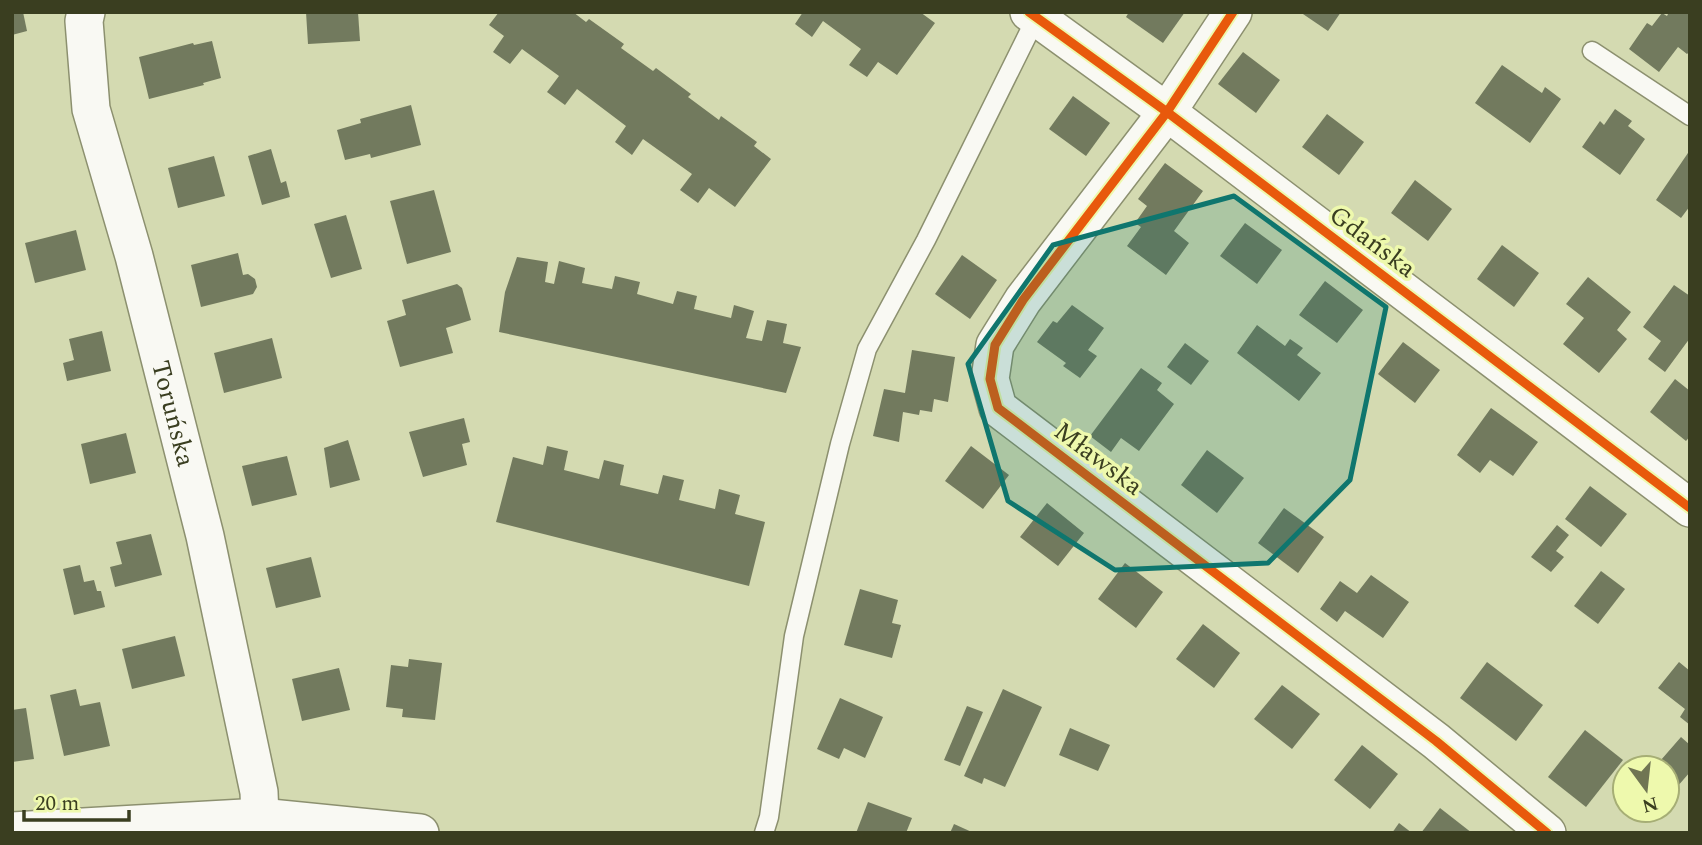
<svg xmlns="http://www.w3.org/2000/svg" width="1702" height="845" font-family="Spectral,serif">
  <rect width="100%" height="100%" fill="#d4dab1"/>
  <!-- building -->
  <g fill="#727a5e">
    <path d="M12,12H23L27,31L12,35Z"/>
    <path d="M306,12H358L360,41L308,44Z"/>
    <path d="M499,12H573L586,22L589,19L624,44L621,48L653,71L656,68L691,94L688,97L719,120L721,116L757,142L754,146L771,159L735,207L709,188L698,203L680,190L692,174L643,139L632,155L615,142L626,126L577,89L565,105L547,92L559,76L522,49L510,64L493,52L504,36L489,25Z"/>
    <path d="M803,12H920L935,23L897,75L878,62L867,77L849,65L861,49L823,21L812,37L795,24Z"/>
    <path d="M1129,12H1185L1163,43L1126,17Z"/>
    <path d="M1300,12H1341L1328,31Z"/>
    <path d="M1669,12H1690V51L1687,54L1678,47L1659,72L1629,49L1647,23L1652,26L1662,13L1667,16Z"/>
    <path d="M212,41L221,78L203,83L204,85L149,99L139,57L193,43L194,45Z"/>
    <path d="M1243,52L1280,80L1256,113L1218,84Z"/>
    <path d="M1502,65L1542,93L1545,87L1561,99L1530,143L1475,103Z"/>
    <path d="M1073,96L1110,123L1086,156L1049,129Z"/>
    <path d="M411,105L421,145L371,158L370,154L345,160L337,130L361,123L360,119Z"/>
    <path d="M1615,109L1632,121L1628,126L1645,139L1620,175L1582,147L1600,121L1604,125Z"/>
    <path d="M1327,114L1364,142L1339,175L1302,147Z"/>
    <path d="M271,149L281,183L286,181L290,197L262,205L248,156Z"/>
    <path d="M1690,150V206L1681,218L1656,200Z"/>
    <path d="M214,156L225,196L178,208L168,168Z"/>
    <path d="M1165,163L1203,191L1174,231L1189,243L1166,275L1127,246L1141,227L1135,223L1147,206L1138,199Z"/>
    <path d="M1415,180L1452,209L1428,241L1391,213Z"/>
    <path d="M434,190L451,252L407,264L390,201Z"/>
    <path d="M346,215L362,269L331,278L314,224Z"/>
    <path d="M1245,223L1282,250L1257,284L1220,256Z"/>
    <path d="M76,230L86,270L35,283L25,243Z"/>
    <path d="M1502,245L1539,273L1514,307L1477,279Z"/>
    <path d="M238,253L243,275L248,274L255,279L257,287L253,294L201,307L191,265Z"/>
    <path d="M962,255L997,280L970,319L935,294Z"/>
    <path d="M517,257L548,262L545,282L554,284L559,261L585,268L582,283L612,289L615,276L640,282L637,294L673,304L677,291L697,296L694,309L731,318L734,305L754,311L746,338L762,341L767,320L787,324L783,343L801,347L786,393L499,332L505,292Z"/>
    <path d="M1588,277L1631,312L1617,330L1627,339L1599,373L1563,344L1584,318L1566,304Z"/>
    <path d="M1325,281L1363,310L1337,343L1299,315Z"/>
    <path d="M457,284L462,288L471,320L446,328L453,353L400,367L387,321L406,315L402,300Z"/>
    <path d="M1674,285L1690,296V338L1665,372L1648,359L1661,341L1643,327Z"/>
    <path d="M1072,305L1104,328L1088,350L1097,356L1080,378L1063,366L1066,363L1037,342L1053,321L1057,323Z"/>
    <path d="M1257,325L1285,346L1290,339L1303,348L1297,355L1321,373L1299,401L1237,353Z"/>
    <path d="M102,331L111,371L67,381L63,363L74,360L69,339Z"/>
    <path d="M272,338L282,378L224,393L214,353Z"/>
    <path d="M1403,342L1440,370L1415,403L1378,374Z"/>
    <path d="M1185,343L1209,361L1191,385L1167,367Z"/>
    <path d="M912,350L955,357L948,402L934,399L932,412L920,410L919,415L903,412L899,442L873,436L884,389L905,393Z"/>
    <path d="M1141,368L1162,383L1157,390L1174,404L1139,451L1121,438L1111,452L1090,436Z"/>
    <path d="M1675,379L1690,391V436L1686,441L1650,412Z"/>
    <path d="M1491,408L1538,442L1513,476L1490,460L1480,473L1457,455Z"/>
    <path d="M464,418L470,442L462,444L467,465L423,477L409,432Z"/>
    <path d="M126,433L136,473L90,484L81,444Z"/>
    <path d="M348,440L360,480L330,488L324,448Z"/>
    <path d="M547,446L568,451L564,470L599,479L604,460L624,465L620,485L658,494L663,475L684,480L679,500L715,509L719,489L740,495L735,514L765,522L749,586L496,522L513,457L543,465Z"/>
    <path d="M971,446L1009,475L983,509L945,481Z"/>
    <path d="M1207,450L1244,478L1217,513L1181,485Z"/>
    <path d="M287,456L297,495L252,506L242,466Z"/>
    <path d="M1590,486L1627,514L1601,547L1565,519Z"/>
    <path d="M1047,503L1084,533L1058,566L1020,537Z"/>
    <path d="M1284,508L1324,537L1298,573L1258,543Z"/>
    <path d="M1557,525L1569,535L1556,551L1564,557L1551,572L1531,557Z"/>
    <path d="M151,534L162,575L115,587L110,567L122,564L116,542Z"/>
    <path d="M311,557L321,597L276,608L266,568Z"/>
    <path d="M1125,563L1163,592L1136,628L1098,599Z"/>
    <path d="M80,565L84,582L94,580L97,591H101L105,607L74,615L63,569Z"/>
    <path d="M1601,571L1625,589L1598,624L1574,606Z"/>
    <path d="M1371,575L1409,602L1383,638L1345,611L1337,622L1320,609L1340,581L1357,593Z"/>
    <path d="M860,589L898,600L892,623L901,625L892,658L844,645Z"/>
    <path d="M1203,624L1240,653L1214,688L1176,659Z"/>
    <path d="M175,636L185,676L132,689L122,649Z"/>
    <path d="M409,659L442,663L435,720L402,717L403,709L386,707L391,665L408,667Z"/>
    <path d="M1487,662L1543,705L1516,741L1460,698Z"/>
    <path d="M1679,662L1690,671V725L1680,717L1685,709L1658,688Z"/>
    <path d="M339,668L350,710L302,721L292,679Z"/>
    <path d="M1282,685L1320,714L1292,749L1254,719Z"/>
    <path d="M76,689L80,706L100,702L110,746L64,756L50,695Z"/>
    <path d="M1003,689L1042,707L1005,787L984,778L982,784L964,776Z"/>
    <path d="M840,698L883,717L865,758L844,748L839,759L817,749Z"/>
    <path d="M967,706L983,712L960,766L944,760Z"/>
    <path d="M26,708L34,759L12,762V710Z"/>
    <path d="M1070,728L1110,745L1098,771L1059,755Z"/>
    <path d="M1585,730L1623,760L1586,807L1548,777Z"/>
    <path d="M1681,737L1690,745V772L1677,787L1667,778V768H1654Z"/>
    <path d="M1362,745L1398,774L1370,809L1334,780Z"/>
    <path d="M868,802L912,818L906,833H856Z"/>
    <path d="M1440,808L1472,833H1421Z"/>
    <path d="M1399,823L1412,833H1392Z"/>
    <path d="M954,824L974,833H950Z"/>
  </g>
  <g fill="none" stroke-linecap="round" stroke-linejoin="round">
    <defs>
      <g id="service">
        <path d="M1592,51L1690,116"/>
        <path d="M764,833L769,817L794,636L840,444L867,349L926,240L1036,18"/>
      </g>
      <g id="minor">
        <path id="s1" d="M86,12L84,21L91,109L134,256L205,536L259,792L260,817"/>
        <path d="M1029,12L1167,112L1690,508"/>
        <path d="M1233,12L1167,112L1023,300L995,345L990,379L998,408L1436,741L1547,833"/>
        <path d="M12,831L260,817L420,833"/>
      </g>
    </defs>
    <!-- service casing -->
    <use href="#service" stroke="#8c906f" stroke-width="21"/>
    <!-- minor casing -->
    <use href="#minor" stroke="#8c906f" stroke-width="40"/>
    <!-- service -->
    <use href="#service" stroke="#f9f9f3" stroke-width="18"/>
    <!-- minor -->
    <use href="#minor" stroke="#f9f9f3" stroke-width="37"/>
    <defs>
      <g id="cycleway">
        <path d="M1029,12L1167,112L1690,508"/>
        <path d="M1233,12L1167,112L1023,300L995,345L990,379L998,408L1436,741L1547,833"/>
      </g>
    </defs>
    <!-- cycleway casing -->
    <use href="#cycleway" stroke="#eef9ad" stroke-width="13"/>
    <!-- cycleway -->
    <use href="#cycleway" stroke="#e8590c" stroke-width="9"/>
  </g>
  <!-- marked area -->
  <path fill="#0f766e" fill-opacity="0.2" stroke="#0f766e" stroke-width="5" stroke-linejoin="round" d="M1234,196L1386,307L1350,480L1268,563L1115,570L1008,501L968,364L1053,245Z"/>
  <g text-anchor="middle" stroke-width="7" stroke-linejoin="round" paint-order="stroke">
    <!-- street labels -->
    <g font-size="26" fill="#3a3e20" stroke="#eef9ad">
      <text transform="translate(1373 241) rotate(37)" y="9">Gdańska</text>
      <text dy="9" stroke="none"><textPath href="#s1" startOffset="413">Toruńska</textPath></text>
      <text transform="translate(1099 458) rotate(37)" y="9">Mławska</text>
    </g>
  </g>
  <!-- border -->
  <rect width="1702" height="845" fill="none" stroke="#3a3e20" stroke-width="28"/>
  <!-- north arrow -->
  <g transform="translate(1646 789) rotate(165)"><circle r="33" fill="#eef9ad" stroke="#a6ae75" stroke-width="2"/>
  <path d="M0-5L12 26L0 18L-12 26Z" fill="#707553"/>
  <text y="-10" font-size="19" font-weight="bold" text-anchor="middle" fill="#3a3e20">N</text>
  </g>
  <!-- scale -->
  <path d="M24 810v10h105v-10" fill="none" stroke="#3a3e20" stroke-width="3.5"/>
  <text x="35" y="810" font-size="21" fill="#3a3e20" stroke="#eef9ad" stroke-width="5" paint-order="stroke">20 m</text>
</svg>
